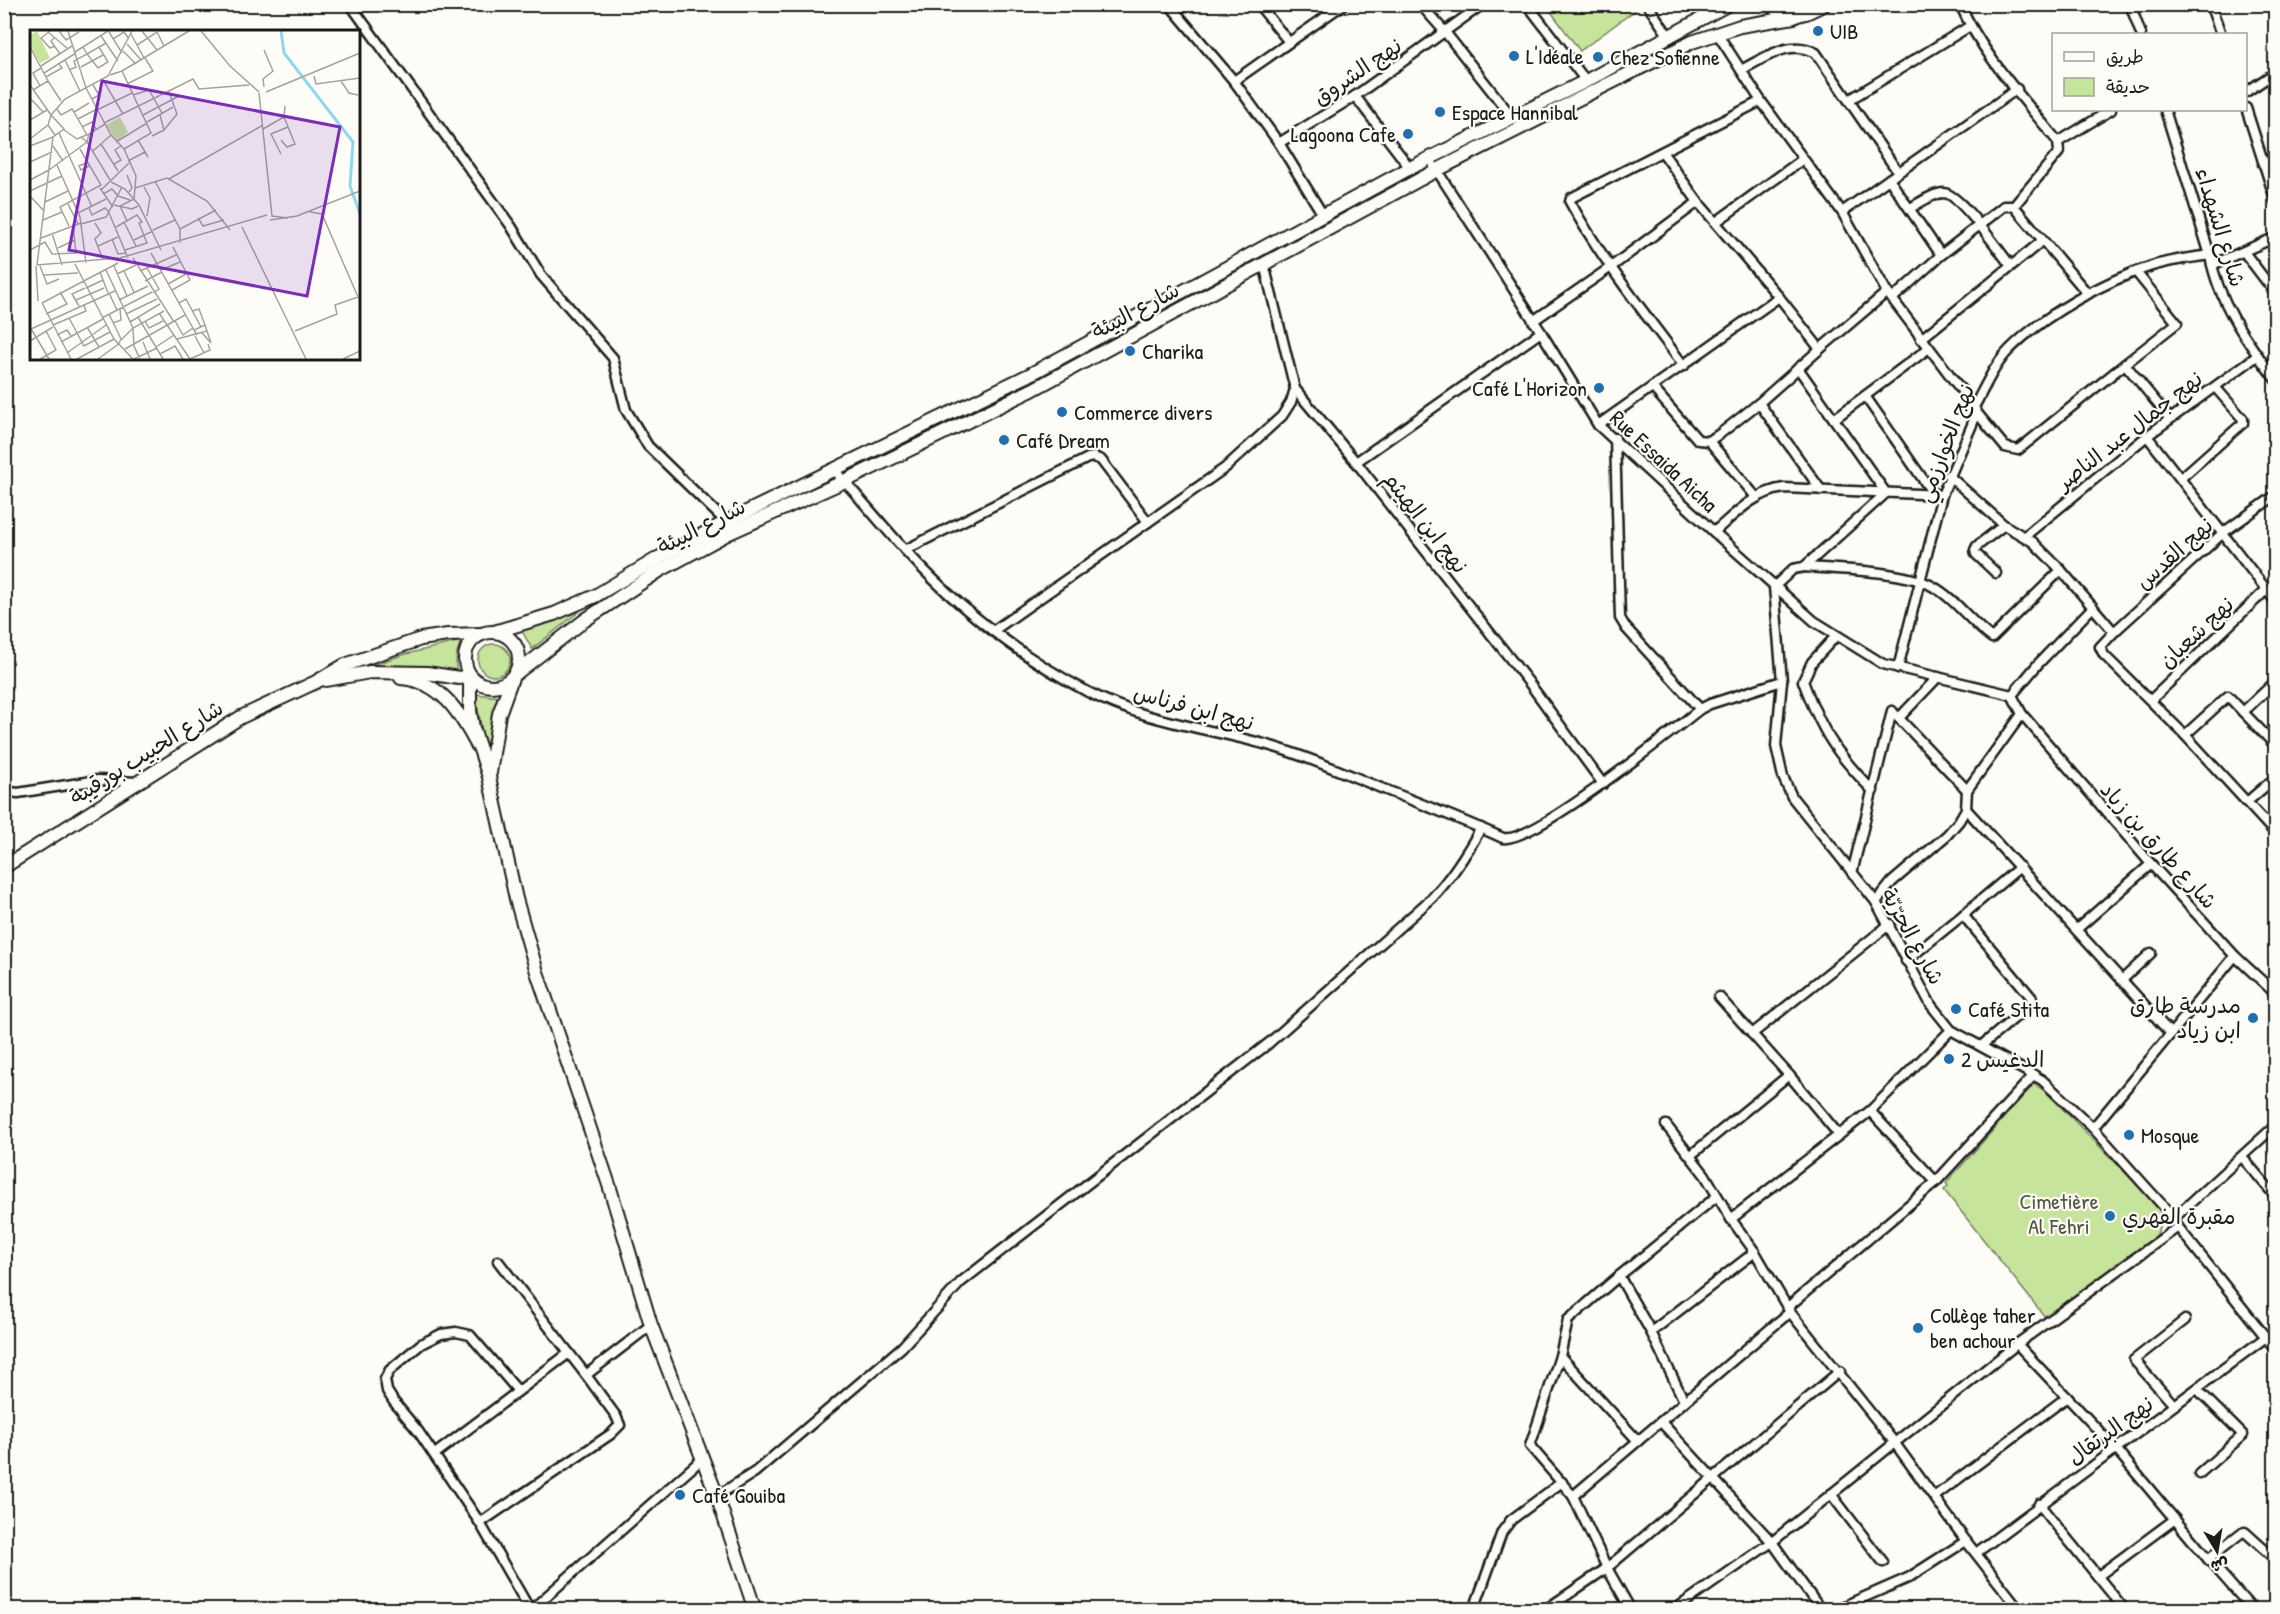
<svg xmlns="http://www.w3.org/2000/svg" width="2280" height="1614" font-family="'Patrick Hand','Playpen Sans Arabic',sans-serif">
  <rect width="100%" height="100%" fill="#fdfcf7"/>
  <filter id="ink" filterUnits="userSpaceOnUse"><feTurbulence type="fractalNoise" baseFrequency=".0167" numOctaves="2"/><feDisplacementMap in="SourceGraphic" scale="12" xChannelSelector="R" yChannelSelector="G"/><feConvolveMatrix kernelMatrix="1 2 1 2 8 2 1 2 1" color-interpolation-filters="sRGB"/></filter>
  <g filter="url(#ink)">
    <!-- green -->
    <g fill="#c7e49c" stroke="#72805c" stroke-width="1.5">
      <path d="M1635,5L1638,8L1580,51L1546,5Z"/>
      <path d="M580,611L532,649L522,631Z"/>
      <path d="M461,641C456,653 454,663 458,675L410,667L368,666L406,654Z"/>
      <circle cx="494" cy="660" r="16"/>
      <path d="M475,694L501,697L487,757Z"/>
      <path d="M2034,1084L2046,1092L2160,1208L2163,1215L2156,1237L2045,1317L1944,1190L1948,1186L1946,1183Z"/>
    </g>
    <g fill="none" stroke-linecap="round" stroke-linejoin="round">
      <defs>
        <g id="minor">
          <path d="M350,4L511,226L541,275L613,358L626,410L648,446L726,522"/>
          <path d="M1169,4L1234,81L1279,143L1323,215"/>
          <path d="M1258,4L1289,42"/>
          <path d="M1420,4L1445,32L1512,117"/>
          <path d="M1527,4L1586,81"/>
          <path d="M1647,4L1670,38"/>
          <path d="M1960,4C1983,56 2023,98 2058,142L2059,152L2014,206L2088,294"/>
          <path d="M2130,4L2141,34"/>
          <path d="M2210,4L2221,34"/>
          <path d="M1717,33L1761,101L1842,212L1887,292L1974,407"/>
          <path d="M1741,70C1765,58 1790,38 1816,53L1898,172"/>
          <path d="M1234,81L1344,4"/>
          <path d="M2246,92L2276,72"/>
          <path d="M1355,96L1410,168"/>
          <path d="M1849,100L1970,26"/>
          <path d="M2246,108L2276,202"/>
          <path d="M2165,110L2210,255C2218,302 2247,342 2276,380"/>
          <path d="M2058,142L2111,110"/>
          <path d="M1279,143L1355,96L1483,4"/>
          <path d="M1663,153L1698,202L1779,297L1820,349"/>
          <path d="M2263,164L2276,157"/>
          <path d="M1434,166L1541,332L1598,425L1714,532L1814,621L1883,664L2012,695"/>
          <path d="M1889,179L1941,255"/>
          <path d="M1910,208C1920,203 1933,193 1944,193C1960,194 2000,252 2011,266"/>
          <path d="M1842,212L2017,89"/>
          <path d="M1716,222L1803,159"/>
          <path d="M2244,252L2276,294"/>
          <path d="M1264,264L1295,389L1356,462L1530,684L1603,784"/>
          <path d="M2212,265L2276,237"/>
          <path d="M1779,297L1652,387L1698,440L1709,441L1721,433L1759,403L1820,349L1887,292"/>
          <path d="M1892,299L1941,255L2004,206H2014"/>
          <path d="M1533,321L1611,267L1698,202"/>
          <path d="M1921,339L2042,241"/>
          <path d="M2125,364L2177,323L2136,272"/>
          <path d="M1684,366C1644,312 1602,260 1570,202L1571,198L1761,101"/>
          <path d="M1798,368L1886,493L1804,567L1793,569L1774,587L1782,681L1776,746L1783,777L1792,797L1876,902L1931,1005L1951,1030L2042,1080L2093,1128L2174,1218L2178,1227L2276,1350"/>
          <path d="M1865,396L1934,495"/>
          <path d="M1759,403L1821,490"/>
          <path d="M1977,413L2005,447L2018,450L2125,364L2170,419"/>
          <path d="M1834,419L1929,348"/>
          <path d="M1598,425L1652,387"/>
          <path d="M2147,436L2276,602"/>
          <path d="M1615,438L1620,618L1626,628L1700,709"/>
          <path d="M1709,441L1756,497"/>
          <path d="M1356,462L1541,332"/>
          <path d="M833,469C858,495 881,524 905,550C957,607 1020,656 1088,692C1145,722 1209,728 1271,746C1309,757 1345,773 1381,788C1422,804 1463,820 1503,838C1532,844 1671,732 1700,709L1710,704L1782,681"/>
          <path d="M1948,475L2004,525L2033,542L2061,570L2114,632"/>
          <path d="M2181,478L2243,423V419L2215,387"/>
          <path d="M2276,495L2224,532L2114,632L2100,647L2104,655L2185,735L2276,834"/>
          <path d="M1714,532C1735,514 1755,492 1784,488L1942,495"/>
          <path d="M2025,536L2147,436L2257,356"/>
          <path d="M905,550L1088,458L1094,457L1101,460L1148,522"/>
          <path d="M1804,567C1836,569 1906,571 1932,586C1955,598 1971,623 1992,638L2061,570"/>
          <path d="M1996,573L1976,554L1975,550L1977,546L2004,525"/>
          <path d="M993,631L1225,468L1282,416L1291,402L1295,389"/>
          <path d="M1836,636L1812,662L1803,681C1822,732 1835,752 1873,791"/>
          <path d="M1898,668L1942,495L1977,413L1974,407C1985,387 1994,365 2010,349C2044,315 2106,280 2152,266C2171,260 2190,258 2210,255"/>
          <path d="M2276,681L2243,712L2276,746"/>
          <path d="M2151,700L2266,590"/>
          <path d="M1892,711L1967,790"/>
          <path d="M2022,714L2151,864L2235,956L2276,994"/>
          <path d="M1899,718L1938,677"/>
          <path d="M2185,735L2228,696L2243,712"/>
          <path d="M4,784L11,792L18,793L98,780L137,782"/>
          <path d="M2247,802L2276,777"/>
          <path d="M1966,809L2171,1034"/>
          <path d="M1852,873L1892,711"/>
          <path d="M1876,902L1892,882L1947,835L1959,821L1966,809L1967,790L2022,714L2012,695L2038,664L2093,607"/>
          <path d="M2077,929L2151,864"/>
          <path d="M1906,961L1963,915"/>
          <path d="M2122,980L2151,953"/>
          <path d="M1719,997L1789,1075L1839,1135"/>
          <path d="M1951,1030L1870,1111L1731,1219L1755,1252L1790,1312L1894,1442L1966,1541L2020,1610"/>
          <path d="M1752,1034L1890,924"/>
          <path d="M1981,1046L2029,1006L2032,998L1963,915L2020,867"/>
          <path d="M1870,1111L1936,1182"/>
          <path d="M1666,1125L1705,1175L1731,1219"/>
          <path d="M2093,1128L2235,956"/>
          <path d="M1691,1155L1789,1075"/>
          <path d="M2242,1157L2276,1197"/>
          <path d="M2174,1218L2276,1125"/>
          <path d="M1619,1276L1568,1320L1560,1356L1530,1446L1573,1496L1607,1568L1631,1610"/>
          <path d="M1789,1306L1936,1182L2034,1075"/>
          <path d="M1651,1332L1755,1252"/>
          <path d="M2017,1344L2115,1448L2208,1559L2253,1610"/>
          <path d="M1560,1356L1638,1441"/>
          <path d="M586,1375L651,1325"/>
          <path d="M2197,1389L2243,1435L2199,1474"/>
          <path d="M518,1391L470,1335L456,1332L441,1334L421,1344L390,1370L385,1379L387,1391L394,1402L418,1431L480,1523L530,1610"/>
          <path d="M1684,1401L1651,1332L1619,1276L1716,1197"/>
          <path d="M2174,1405L2134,1360L2185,1320"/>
          <path d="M1661,1422L1772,1542L1821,1610"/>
          <path d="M435,1454L569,1353"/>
          <path d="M1831,1494L1883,1562"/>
          <path d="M717,1496L755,1472L902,1347L961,1282L1269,1043L1432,898C1452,877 1467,853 1481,828"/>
          <path d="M1573,1496L1790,1312"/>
          <path d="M1934,1497L2067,1397"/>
          <path d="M2039,1504L2125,1610"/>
          <path d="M480,1523L611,1434L620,1425L616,1416L586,1375L498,1261"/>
          <path d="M1976,1553L2266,1337"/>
          <path d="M2208,1559L2241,1533L2245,1532L2276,1560"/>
          <path d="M2098,1576L2175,1519"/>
          <path d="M1477,1601L1502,1532L1511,1520L1562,1482"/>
          <path d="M531,1610L702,1459"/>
          <path d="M1545,1610L1607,1568L1840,1371"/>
          <path d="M1674,1610L1772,1542L2017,1344L2178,1227"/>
          <path d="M1835,1610L1908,1578L1966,1541"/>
        </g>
        <g id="secondary">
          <path d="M1806,13L1825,4"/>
          <path d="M470,676V711L473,728L489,777L516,899L537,972L609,1185L651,1325L717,1496L755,1610"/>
          <path d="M490,773L499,714L512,678"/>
        </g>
        <g id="primary">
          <path d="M1771,4C1783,20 1803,19 1814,4"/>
          <circle cx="492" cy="659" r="27"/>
          <path d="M494,632L554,614L595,596L660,557L726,522L1029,375L1410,168L1586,81L1729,4"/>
          <path d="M514,675L585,620L659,571L729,533L845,481L1032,390L1437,170L1692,42L1740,26L1794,17"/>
          <path d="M401,678C441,681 460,713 477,745"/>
          <path d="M326,680L370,672L427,673L459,678L470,676"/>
          <path d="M4,867L241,717L316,682L345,665L421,639L448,635L482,634"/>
        </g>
      </defs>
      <!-- minor casing -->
      <use href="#minor" stroke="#1c1c1c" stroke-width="13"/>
      <!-- secondary casing -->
      <use href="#secondary" stroke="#1c1c1c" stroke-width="16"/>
      <!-- primary casing -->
      <use href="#primary" stroke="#1c1c1c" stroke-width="16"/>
      <!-- minor -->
      <use href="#minor" stroke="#fdfcf7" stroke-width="8"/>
      <!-- secondary -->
      <use href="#secondary" stroke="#fdfcf7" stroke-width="12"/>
      <!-- primary -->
      <use href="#primary" stroke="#fdfcf7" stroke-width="12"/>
    </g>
  </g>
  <!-- markers -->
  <g fill="#1f6fb2" stroke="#fdfcf7" stroke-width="2">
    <circle cx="1818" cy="31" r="6"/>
    <circle cx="1514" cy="56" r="6"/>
    <circle cx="1598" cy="57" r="6"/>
    <circle cx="1440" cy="112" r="6"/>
    <circle cx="1408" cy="134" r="6"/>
    <circle cx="1130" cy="351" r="6"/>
    <circle cx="1599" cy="388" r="6"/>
    <circle cx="1062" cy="412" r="6"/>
    <circle cx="1004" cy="440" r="6"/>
    <circle cx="1956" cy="1009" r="6"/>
    <circle cx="2253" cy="1018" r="6"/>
    <circle cx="1949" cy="1059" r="6"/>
    <circle cx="2129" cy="1135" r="6"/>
    <circle cx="2110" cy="1216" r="6"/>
    <circle cx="1918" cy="1328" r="6"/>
    <circle cx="680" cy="1495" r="6"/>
  </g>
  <g text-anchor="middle" stroke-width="4.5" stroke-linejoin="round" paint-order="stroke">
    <!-- poi labels -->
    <g font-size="22" fill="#1c1c1c" stroke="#fdfcf7" text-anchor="start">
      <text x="1830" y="39">UIB</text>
      <text x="1526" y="64">L'Idéale</text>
      <text x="1610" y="65">Chez Sofienne</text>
      <text x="1452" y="120">Espace Hannibal</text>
      <text x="1396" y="142" text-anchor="end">Lagoona Cafe</text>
      <text x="1142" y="359">Charika</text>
      <text x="1587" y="396" text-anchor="end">Café L'Horizon</text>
      <text x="1074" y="420">Commerce divers</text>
      <text x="1016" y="448">Café Dream</text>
      <text x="2241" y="1013" text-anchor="end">مدرسة طارق<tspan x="2241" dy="25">ابن زياد</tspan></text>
      <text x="1968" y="1017">Café Stita</text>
      <text x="1961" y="1067">الدغيس 2</text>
      <text x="2141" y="1143">Mosque</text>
      <text x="2122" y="1224">مقبرة الفهري</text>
      <text x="1930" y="1323">Collège taher<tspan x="1930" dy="25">ben achour</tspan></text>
      <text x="692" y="1503">Café Gouiba</text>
    </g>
    <!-- street labels -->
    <g font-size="22" fill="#1c1c1c" stroke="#fdfcf7">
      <text transform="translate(1357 71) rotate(-34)" y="8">نهج الشروق</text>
      <text transform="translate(2221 227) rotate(73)" y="8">شارع الشهداء</text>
      <text transform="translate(1135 310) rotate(-28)" y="8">شارع البيئة</text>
      <text transform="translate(2129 430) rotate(-38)" y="8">نهج جمال عبد الناصر</text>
      <text transform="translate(1945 443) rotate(-69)" y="8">نهج الخوارزمي</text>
      <text transform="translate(1664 461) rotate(43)" y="8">Rue Essaida Aicha</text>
      <text transform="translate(1426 522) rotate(52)" y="8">نهج ابن الهيثم</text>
      <text transform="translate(701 526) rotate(-27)" y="8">شارع البيئة</text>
      <text transform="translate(2174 553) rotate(-42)" y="8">نهج القدس</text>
      <text transform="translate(2196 632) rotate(-43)" y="8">نهج شعبان</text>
      <text transform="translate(1194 707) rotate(15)" y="8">نهج ابن فرناس</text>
      <text transform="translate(146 752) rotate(-32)" y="8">شارع الحبيب بورقيبة</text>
      <text transform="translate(2159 845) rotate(48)" y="8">شارع طارق بن زياد</text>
      <text transform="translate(1913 936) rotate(61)" y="8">شارع الحرّيّة</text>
      <text transform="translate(2110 1430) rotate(-36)" y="8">نهج البرتقال</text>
    </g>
    <!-- park labels -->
    <g font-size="22" fill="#4f5842" stroke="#fdfcf7">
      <text x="2059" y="1209">Cimetière<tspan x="2059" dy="25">Al Fehri</tspan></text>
    </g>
  </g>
  <!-- overview -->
  <g transform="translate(30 30)">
    <rect width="330" height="330" fill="#fdfcf7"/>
    <path d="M7,1L20,28L10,33L0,16V5ZM90,87L98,102L87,111L76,95Z" fill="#c7e49c"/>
    <path fill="none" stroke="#8ed8ef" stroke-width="3" d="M251,1L254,23L323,112L320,156L330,184"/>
    <path fill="none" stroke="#a3a29f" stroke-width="1.5" d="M20,1L11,8L20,18L25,16M29,1L36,10L49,2M38,1L56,58L81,105L94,119L106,146L104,169L90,176L97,191M112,1L127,20M171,1L200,36L229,62M18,2L38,19M79,2L92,23M101,4L114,28M71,6L88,31M24,8L21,11L30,24M83,9L94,2L99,9M97,14L111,30M107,15L127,2L134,16M0,17L18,51L3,60M69,17L78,32L68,38L57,24L76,13M234,20L243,41L233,49L234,57M93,21L106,34M45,22L78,1M35,30L50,61M11,36L42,16M51,37L73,25M39,40L46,37L44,31L57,24L53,17M92,41L159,1M14,43L46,23M80,45L92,41L121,103L94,119M284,46L286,54L330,48M16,47L32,38L29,34M73,50L93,84M18,51L31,71M311,51L319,63L328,65M97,54L123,41L115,28M0,55L21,85L35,69L78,46L102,1M10,56L3,43L11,38M236,62L330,23M229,63L242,186L258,188M103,65L119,60L132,83M0,68L13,82M62,69L69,65L63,55M59,73L44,82L48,89L67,79M27,79L31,85L42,79L44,82M67,80L102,63M113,85L149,66M48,89L57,105M0,90L17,80M117,92L143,77M74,93L163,49L169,59L219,55M75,94L59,104L57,112L80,150M52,97L62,92L66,99M233,99L254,87L255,76M34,100L47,109L59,104M134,100L147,84L139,62M29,103L62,177M122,106L134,100L130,85M0,109L18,95M108,110L118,127M251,110L257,117L265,114L254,87M86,112L117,93M71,114L88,141M0,116L23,107M23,116L33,131M63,121L81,105M251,124L241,104L258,97M98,131L115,122M0,132L22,122M56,133L49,136L51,140L59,136M84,134L91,130L85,120L91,116M27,135L50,187L56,233M19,140L57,112L51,107M97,145L102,158L99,162M139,149L233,95M0,150L19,140M125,151L150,199V213M81,152L95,159L109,175L131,220M114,157L120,168L117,186M70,158L83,177M105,158L137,148L177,171L200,200M71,160L99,133M0,161L32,146M73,164L82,159L88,166L100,170M0,166L14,181M15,172L38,161M38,174L48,194M84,175L102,179L108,176M59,178L62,185L75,178L79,182M48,183L76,169M79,183L98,228M168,188L173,196L194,190M13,190L32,182M240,190L267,186L330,161M94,192L106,216M65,193L71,203L65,209L73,230M51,194L76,187L92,157M39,196L30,177L71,155L50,119M86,197L107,185L112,192L109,193L117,213L95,220M212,197L276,329M150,199L186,180M123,200L145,190M22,203L32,235M11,208L51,193M82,209L88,224L96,223M104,210L123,201M68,216L88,207M28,218L45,210M0,220L15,212L22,224L46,223L43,195M121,223L164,300M90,228L237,185M103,228L144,292M45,234L84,309L103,329M7,235L23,107L34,99L21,85L18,95L25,105M7,235L89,228M6,236L8,271M10,236L17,254L29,249M84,236L97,266M117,238L129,259L123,263M76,240L103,298L104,316L110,329M131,240L150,232M94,241L104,262M110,241L146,225M70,242L78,263M87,244L106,235M14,245L48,243M115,251L132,242M138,254L156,244M56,258L73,250M142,260L160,250L143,217M79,263L87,280M46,270L74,258M89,270L118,256M12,273L41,329M12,273L88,233M149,273L156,269L171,297M49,276L42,264L55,258M162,281L169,279L175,295L164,300L167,305M129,283L160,329M16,284L37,274L30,262M79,284L91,309M96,284L127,269M108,287L133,329M39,288L54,316L80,302M72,288L122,262M115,291L119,298L133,291M145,291L153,305L163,298M100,292L130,274M83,293L91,290L90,279M23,295L56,281L54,275M0,297L19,329M57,297L69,317M1,299L85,261M265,301L307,284L305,275L328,267L292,184L280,182M172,303L181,313L175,295M27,305L37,300L41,306M165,306L174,323M147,309L177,301M0,311L23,297M31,312L73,289M89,312L103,298L134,281M113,312L120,329M126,317L144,305M95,319L155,285M37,323L76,295M130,324L145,316L153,329M10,329L26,320L16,301M47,329L84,309M68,329L90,313M104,329L127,318M160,329L180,320L178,314M313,329L330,321"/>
    <path fill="#7b2cbf" fill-opacity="0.15" stroke="#7b2cbf" stroke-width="3" d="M72,51L310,97L277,266L39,220Z"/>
    <rect width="330" height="330" fill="none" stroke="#1c1c1c" stroke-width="3"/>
  </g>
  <!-- margin -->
  <rect width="2280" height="1614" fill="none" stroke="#fdfcf7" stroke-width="24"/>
  <rect x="12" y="12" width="2256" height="1590" fill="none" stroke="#1c1c1c" stroke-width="2" filter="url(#ink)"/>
  <!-- legend -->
  <rect x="2052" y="33" width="195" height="78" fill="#fdfcf7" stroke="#a3a29f" stroke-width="1.5"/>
  <rect x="2064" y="52" width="30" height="9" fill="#fdfcf7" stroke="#a3a29f" stroke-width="1.5"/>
  <text x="2106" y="63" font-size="18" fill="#1c1c1c">طريق</text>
  <rect x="2064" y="78" width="30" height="18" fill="#c7e49c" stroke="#a3a29f" stroke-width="1.5"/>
  <text x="2106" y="93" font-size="18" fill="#1c1c1c">حديقة</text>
  <!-- north arrow -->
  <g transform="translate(2217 1551) rotate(169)" stroke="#fdfcf7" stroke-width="4.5" paint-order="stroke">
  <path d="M0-4.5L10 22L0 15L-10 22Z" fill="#1c1c1c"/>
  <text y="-9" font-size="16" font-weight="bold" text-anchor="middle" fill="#1c1c1c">ش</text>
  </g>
</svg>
